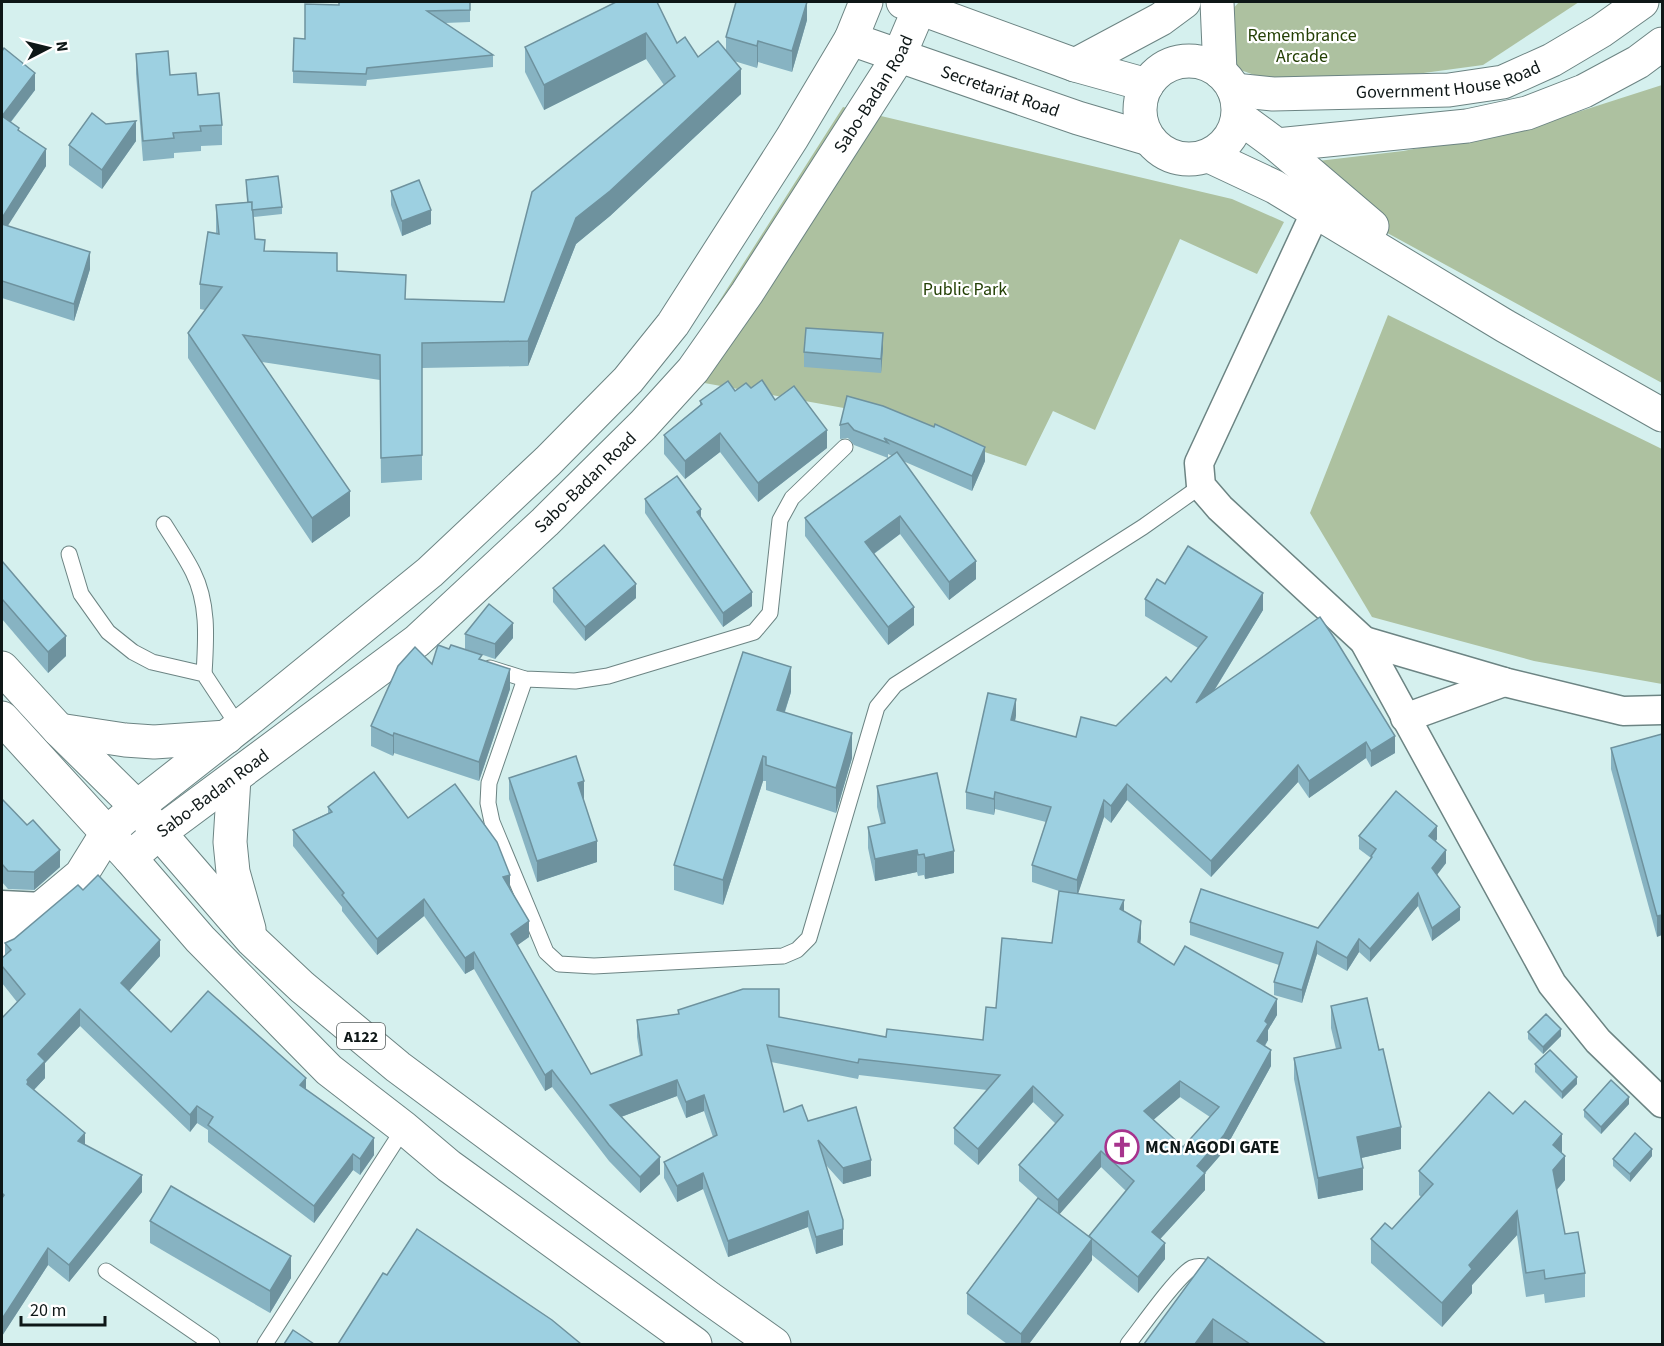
<svg xmlns="http://www.w3.org/2000/svg" width="1664" height="1346" font-family="'Source Sans 3',sans-serif">
  <rect width="100%" height="100%" fill="#d5f0ee"/>
  <!-- green -->
  <g fill="#adc1a0">
    <path d="M1239,2H1579L1483,65L1297,90L1232,67L1230,12Z"/>
    <path d="M1662,85V383L1380,229L1318,161L1403,151L1528,128Z"/>
    <path d="M843,107L1232,199L1284,222L1257,274L1180,239L1095,430L1053,411L1026,466L866,412L671,377Z"/>
    <path d="M1388,315L1662,449V684L1534,661L1372,617L1310,513Z"/>
  </g>
  <g fill="none" stroke-linecap="round" stroke-linejoin="round">
    <defs>
      <g id="lane">
        <path d="M164,524C174,540 185,556 193,572C209,604 206,640 204,674"/>
        <path d="M69,554L81,594L108,632L133,652L152,662L204,674L239,727"/>
        <path d="M490,668L525,679L575,681L608,676L754,632L770,613L780,520L792,498L845,447"/>
        <path d="M525,679L489,783L488,803L492,822L546,952L559,964L594,966L783,956L797,950L809,938L877,707L895,685L1143,527L1201,486"/>
        <path d="M106,1271L212,1344"/>
        <path d="M265,1344L404,1128"/>
        <path d="M1128,1344C1141,1328 1176,1277 1192,1268C1202,1264 1210,1269 1218,1274"/>
      </g>
      <g id="street">
        <path d="M1316,211L1199,463L1201,486L1220,508L1364,641L1552,984L1598,1041L1662,1103"/>
        <path d="M1364,641L1504,682L1623,711L1662,710"/>
        <path d="M1405,718L1504,682"/>
        <path d="M2,905L43,907"/>
      </g>
      <g id="secondary">
        <path d="M903,2L1075,65L1147,85"/>
        <path d="M1217,2L1220,72"/>
        <path id="s1" d="M851,39L1078,118L1149,139"/>
        <circle cx="1189" cy="110" r="49"/>
        <path d="M1075,65L1161,19L1184,2"/>
        <path id="s2" d="M1234,90L1273,94L1449,90L1503,82L1552,60L1601,31L1642,2"/>
        <path d="M1239,117L1277,145L1372,226"/>
        <path d="M1277,145L1467,126L1527,113L1584,91L1638,62L1662,44"/>
        <path d="M1209,156L1275,187L1505,326L1662,415"/>
        <path d="M2,941L81,875L107,833"/>
      </g>
      <g id="highway">
        <path d="M2,668L59,730L137,807L252,940L302,987L398,1067L709,1298L774,1344"/>
        <path d="M2,718L130,858L200,939L329,1070L404,1128L449,1166L695,1344"/>
        <path d="M59,730L125,740L154,742L227,737"/>
        <path d="M234,778L230,842L233,872L249,929"/>
        <path d="M107,833L137,807L253,716L430,572L548,461L628,380L673,324L792,138L851,39L866,2"/>
        <path id="s3" d="M130,858L159,833L417,641L545,522L643,425L693,370L747,293L899,56L922,2"/>
      </g>
    </defs>
    <!-- lane casing -->
    <use href="#lane" stroke="#6c8483" stroke-width="17"/>
    <!-- street casing -->
    <use href="#street" stroke="#6c8483" stroke-width="31"/>
    <!-- secondary casing -->
    <use href="#secondary" stroke="#6c8483" stroke-width="35"/>
    <!-- highway casing -->
    <use href="#highway" stroke="#6c8483" stroke-width="35"/>
    <!-- lane -->
    <use href="#lane" stroke="#fff" stroke-width="15"/>
    <!-- street -->
    <use href="#street" stroke="#fff" stroke-width="28"/>
    <!-- secondary -->
    <use href="#secondary" stroke="#fff" stroke-width="33"/>
    <!-- highway -->
    <use href="#highway" stroke="#fff" stroke-width="33"/>
  </g>
  <!-- wall -->
  <g fill="#87b3c2" fill-rule="evenodd">
    <path d="M470,2V22L445,23L493,55V67L367,80L366,86L293,83V71L305,39Z"/>
    <path d="M616,2L698,57L726,51V37L807,2V20L792,72L758,62L757,68L734,61L741,94L610,216L576,244L528,366L422,368V480L381,483L380,380L262,362L350,516L312,543L188,358V333L205,310L200,309V284L216,233V205L247,202L246,180L282,207V214L253,217L255,239L265,251L337,271L406,299L504,302L664,85L646,59L544,110L525,72V47Z"/>
    <path d="M2,51L35,90L11,122L19,131L46,166L7,226L90,269L74,321L2,298Z"/>
    <path d="M136,54L170,75L198,95L222,125V145L201,146V151L174,153V158L143,161L136,74Z"/>
    <path d="M106,124L136,141L102,189L69,165V145Z"/>
    <path d="M391,191L431,224L402,236L391,205Z"/>
    <path d="M883,348L881,373L804,367V352Z"/>
    <path d="M751,388L775,400L827,448L758,502L720,452L685,479L664,454V435L700,405V401L735,391Z"/>
    <path d="M847,396L985,461L972,491L903,461L976,579L949,600L900,534L874,554L914,625L888,645L805,536V518L892,456L888,454V458L854,445L848,438L840,439V425Z"/>
    <path d="M645,499L752,606L723,627L645,513Z"/>
    <path d="M2,561L66,656L48,673L2,619Z"/>
    <path d="M1165,584L1263,610L1214,691L1320,617L1395,753L1371,767L1366,758L1309,798L1298,782L1211,877L1127,800L1111,823L1104,817L1078,893L1124,911L1141,938L1140,944L1174,965L1277,1015L1268,1030V1040L1265,1046L1271,1066L1224,1151L1205,1173V1190L1160,1239L1165,1259L1138,1293L1092,1255V1260L1029,1344H1007L967,1314V1293L1038,1198L1019,1181V1165L1056,1124L1033,1102L978,1165L954,1144V1128L987,1090L859,1075L858,1079L771,1062L784,1112L808,1121L871,1176L843,1184L826,1165L843,1229V1245L816,1254L808,1227L728,1257L703,1189L677,1202L664,1178V1162L713,1137L704,1111L686,1118L677,1096L621,1117L660,1174L640,1193L609,1161L552,1087L545,1091L474,969L465,974L424,916L377,955L342,911V907L293,846V830L328,813V807L408,818L510,888L529,937L517,945L591,1074L640,1056L637,1037V1020L678,1014V1010L779,1017L886,1037L983,1040L996,1008L1052,943L1059,891L1032,882V865L1046,822L995,809L994,815L966,809V792L1016,716L1015,721L1076,737L1116,726L1171,682L1198,648L1145,616V599ZM1180,1097L1210,1117L1183,1147L1153,1120ZM1101,1167L1126,1191L1089,1237L1059,1214Z"/>
    <path d="M553,588L636,598L585,641L553,602Z"/>
    <path d="M465,634L513,638L495,659L465,649Z"/>
    <path d="M482,660L510,689L479,781L394,753L393,756L371,746V726L432,664Z"/>
    <path d="M791,692L785,712L852,758L836,813L766,790V781H763L723,905L674,890V865Z"/>
    <path d="M1662,734L1657,937L1611,769V748Z"/>
    <path d="M509,778L584,802L597,862L537,882L509,799Z"/>
    <path d="M877,786L954,873L925,879L924,875L918,876L917,872L875,881L868,848V827L881,824L877,807Z"/>
    <path d="M2,799L60,867L34,890L8,889L2,882Z"/>
    <path d="M1359,836L1437,839L1436,841L1446,863L1437,875L1460,920L1432,941L1418,906L1370,962L1359,952L1347,971L1317,954L1302,1003L1274,995V982L1279,965L1190,935V922L1318,928L1371,859V858L1359,849Z"/>
    <path d="M83,890L160,956L129,991L171,1032L306,1089L374,1155L360,1175L353,1170L314,1223L208,1142V1130L197,1123L190,1132L80,1026L45,1063V1078L34,1090L85,1145L142,1192L69,1282L48,1265L2,1336V1018L17,1002L2,983V958L5,955V943L14,939Z"/>
    <path d="M1331,1006L1401,1149L1361,1158L1363,1190L1318,1199L1294,1079V1058L1336,1049L1331,1028Z"/>
    <path d="M1528,1032L1561,1036L1543,1054L1528,1039Z"/>
    <path d="M1535,1064L1577,1084L1562,1099L1535,1072Z"/>
    <path d="M1629,1104L1601,1134L1584,1117V1110Z"/>
    <path d="M1513,1114L1562,1153L1565,1180L1557,1190L1565,1234L1585,1273V1297L1545,1303L1544,1294L1526,1297L1517,1235L1472,1285V1293L1442,1327L1371,1263V1239L1392,1229L1421,1197L1419,1195V1171Z"/>
    <path d="M1652,1156L1630,1182L1613,1166V1159Z"/>
    <path d="M150,1221L291,1278L270,1313L150,1243Z"/>
    <path d="M1208,1257L1326,1344H1144Z"/>
  </g>
  <!-- shaded-wall -->
  <g fill="#6e929e">
    <path d="M807,2V20L792,72V51Z"/>
    <path d="M646,33V59L544,110V85Z"/>
    <path d="M758,41V62L757,68V46Z"/>
    <path d="M741,69V94L610,216L576,244L528,366V341L576,218Z"/>
    <path d="M35,73V90L2,133V116Z"/>
    <path d="M136,121V141L102,189V170Z"/>
    <path d="M46,149V166L2,235V218Z"/>
    <path d="M431,210V224L402,236V221Z"/>
    <path d="M90,252V269L74,321V304Z"/>
    <path d="M883,333V348L881,373V359Z"/>
    <path d="M827,430V448L758,502V483Z"/>
    <path d="M720,433V452L685,479V461Z"/>
    <path d="M985,447V461L972,491V476Z"/>
    <path d="M350,491V516L312,543V518Z"/>
    <path d="M701,509V523L697,512Z"/>
    <path d="M900,516V534L865,560V542Z"/>
    <path d="M976,561V579L949,600V582Z"/>
    <path d="M636,584V598L585,641V627Z"/>
    <path d="M752,592V606L723,627V613Z"/>
    <path d="M1263,593V610L1196,720V703Z"/>
    <path d="M914,607V625L888,645V627Z"/>
    <path d="M513,623V638L495,659V644Z"/>
    <path d="M66,636V656L48,673V652Z"/>
    <path d="M791,667V692L777,735V710Z"/>
    <path d="M510,669V689L479,781V762Z"/>
    <path d="M1016,699V716L1011,737V720Z"/>
    <path d="M394,733V753L393,756V736Z"/>
    <path d="M852,733V758L836,813V788Z"/>
    <path d="M1395,736V753L1371,767V751Z"/>
    <path d="M1366,742V758L1309,798V781Z"/>
    <path d="M763,756V781L723,905V880Z"/>
    <path d="M1298,765V782L1211,877V861Z"/>
    <path d="M584,781V803L578,783Z"/>
    <path d="M1127,784V800L1111,823V806Z"/>
    <path d="M995,792V809L994,815V799Z"/>
    <path d="M1104,800V817L1077,897V880Z"/>
    <path d="M1437,826V839L1429,849V836Z"/>
    <path d="M597,841V862L537,882V861Z"/>
    <path d="M60,850V867L34,890V872Z"/>
    <path d="M917,850V872L875,881V859Z"/>
    <path d="M1446,850V863L1432,881V868Z"/>
    <path d="M954,851V873L925,879V858Z"/>
    <path d="M510,875V891L503,877Z"/>
    <path d="M1418,893V906L1370,962V949Z"/>
    <path d="M424,899V916L377,955V939Z"/>
    <path d="M1124,900V916L1120,909Z"/>
    <path d="M1460,907V920L1432,941V928Z"/>
    <path d="M1662,915V935L1657,937V916Z"/>
    <path d="M529,921V937L511,950V934Z"/>
    <path d="M1141,921V938L1138,959V942Z"/>
    <path d="M1359,939V952L1347,971V958Z"/>
    <path d="M160,940V956L121,1000V983Z"/>
    <path d="M1317,941V954L1302,1003V990Z"/>
    <path d="M474,952V969L465,974V958Z"/>
    <path d="M1277,999V1015L1268,1030V1040L1257,1058V1041L1265,1021Z"/>
    <path d="M80,1009V1026L45,1063V1078L28,1096L27,1080L38,1054Z"/>
    <path d="M1561,1029V1036L1543,1054V1047Z"/>
    <path d="M1271,1050V1066L1224,1151L1197,1182V1166Z"/>
    <path d="M552,1070V1087L545,1091V1075Z"/>
    <path d="M1577,1077V1084L1562,1099V1092Z"/>
    <path d="M306,1078V1095L300,1085Z"/>
    <path d="M677,1080V1096L610,1121V1105Z"/>
    <path d="M1180,1081V1097L1144,1128V1111Z"/>
    <path d="M1033,1086V1102L978,1165V1149Z"/>
    <path d="M704,1095V1111L686,1118V1102Z"/>
    <path d="M1629,1097V1104L1601,1134V1127Z"/>
    <path d="M197,1106V1123L190,1132V1115Z"/>
    <path d="M1401,1127V1149L1357,1159V1137Z"/>
    <path d="M85,1133V1150L78,1141Z"/>
    <path d="M1562,1134V1158L1553,1145Z"/>
    <path d="M374,1138V1155L360,1175V1159Z"/>
    <path d="M1652,1149V1156L1630,1182V1174Z"/>
    <path d="M1101,1151V1167L1058,1216V1200Z"/>
    <path d="M353,1154V1170L314,1223V1206Z"/>
    <path d="M1565,1156V1180L1553,1194V1170Z"/>
    <path d="M660,1157V1174L640,1193V1177Z"/>
    <path d="M871,1160V1176L843,1184V1168Z"/>
    <path d="M1363,1168V1190L1318,1199V1178Z"/>
    <path d="M703,1173V1189L677,1202V1186Z"/>
    <path d="M1205,1173V1190L1152,1248V1232Z"/>
    <path d="M142,1175V1192L69,1282V1265Z"/>
    <path d="M808,1211V1227L728,1257V1241Z"/>
    <path d="M1517,1211V1235L1472,1285V1293L1442,1327V1303L1469,1265Z"/>
    <path d="M843,1229V1245L816,1254V1237Z"/>
    <path d="M1092,1239V1260L1029,1344H1021V1334Z"/>
    <path d="M1165,1243V1259L1138,1293V1277Z"/>
    <path d="M48,1248V1265L2,1336V1319Z"/>
    <path d="M291,1256V1278L270,1313V1291Z"/>
    <path d="M1213,1319V1344H1195Z"/>
  </g>
  <!-- building -->
  <g fill="#9dd0e1" stroke="#6e929e" stroke-width="1.5" fill-rule="evenodd">
    <path d="M339,2H470V10L427,11L493,55L367,68L366,74L293,71L294,38L305,39V4L339,5Z"/>
    <path d="M616,2H657L677,43L685,37L698,57L718,41L741,69L610,191L576,218L528,341L422,343V455L381,458L380,355L243,335L350,491L312,518L188,333L222,287L200,284L208,232L219,234L216,205L252,202L255,239L265,240L264,251L337,253V271L406,275L405,299L504,302L532,192L675,76L646,33L544,85L525,47Z"/>
    <path d="M736,2H807L792,51L758,41L757,46L726,37Z"/>
    <path d="M4,48L35,73L2,116L19,128L18,130L46,149L2,218V51Z"/>
    <path d="M168,51L170,75L196,73L198,95L219,93L222,125L200,126L201,131L173,133L174,138L143,141L136,54Z"/>
    <path d="M92,113L106,124L136,121L102,170L69,145Z"/>
    <path d="M278,176L282,207L252,210V202H248L246,180Z"/>
    <path d="M419,180L431,210L402,221L391,191Z"/>
    <path d="M2,224L90,252L74,304L2,281Z"/>
    <path d="M806,328L883,333L881,359L804,352Z"/>
    <path d="M762,380L775,400L794,386L827,430L758,483L720,433L685,461L664,435L702,404L700,401L728,381L735,391L746,383L751,388Z"/>
    <path d="M847,396L883,406L934,427L935,424L985,447L972,476L884,438L888,443L854,430L848,423L840,425Z"/>
    <path d="M897,452L976,561L949,582L900,516L865,542L914,607L888,627L805,518Z"/>
    <path d="M677,476L701,509L697,512L752,592L723,613L645,499Z"/>
    <path d="M604,545L636,584L585,627L553,588Z"/>
    <path d="M1188,546L1263,593L1196,703L1320,617L1337,642L1395,736L1371,751L1366,742L1309,781L1298,765L1211,861L1127,784L1111,806L1104,800L1077,880L1032,865L1051,807L995,792L994,799L966,792L988,693L1016,699L1011,720L1076,737L1081,717L1116,726L1166,677L1171,682L1207,637L1145,599L1157,579L1165,584Z"/>
    <path d="M2,561L66,636L48,652L2,599Z"/>
    <path d="M489,604L513,623L495,644L465,634Z"/>
    <path d="M438,645L449,649L451,645L482,655L479,659L510,669L479,762L394,733L393,736L371,726L398,666L415,647L432,664Z"/>
    <path d="M743,652L791,667L777,710L852,733L836,788L766,765V757L763,756L723,880L674,865Z"/>
    <path d="M1662,734V915L1657,916L1611,748Z"/>
    <path d="M576,756L584,781L578,783L597,841L537,861L509,778Z"/>
    <path d="M374,772L408,818L455,784L497,842L510,875L503,877L529,921L511,934L591,1074L642,1055L637,1020L679,1014L678,1010L743,989H779V1017L886,1037L887,1029L983,1040L986,1007L996,1008L1002,938L1052,943L1059,891L1124,900L1120,909L1141,921L1138,942L1174,965L1185,946L1277,999L1265,1021L1268,1024L1257,1041L1271,1050L1224,1135L1197,1166L1205,1173L1152,1232L1165,1243L1138,1277L1089,1236L1134,1181L1101,1151L1058,1200L1019,1165L1063,1115L1033,1086L978,1149L954,1128L1000,1075L859,1059L858,1063L767,1045L784,1112L802,1105L808,1121L856,1107L871,1160L843,1168L818,1140L843,1220V1229L816,1237L808,1211L728,1241L703,1173L677,1186L664,1162L717,1135L704,1095L686,1102L677,1080L610,1105L660,1157L640,1177L609,1145L552,1070L545,1075L474,952L465,958L424,899L377,939L342,895L344,893L293,830L332,812L328,807ZM1180,1081L1219,1107L1183,1147L1144,1111Z"/>
    <path d="M937,773L954,851L925,858L924,854L918,855L917,850L875,859L868,827L885,823L877,786Z"/>
    <path d="M1396,791L1437,826L1429,836L1446,850L1432,868L1460,907L1432,928L1418,893L1370,949L1359,939L1347,958L1317,941L1302,990L1274,982L1283,953L1190,922L1201,889L1318,928L1372,857L1371,856L1376,849L1359,836Z"/>
    <path d="M2,799L27,825L33,820L60,850L34,872L8,871L2,864Z"/>
    <path d="M98,875L160,940L121,983L171,1032L208,991L306,1078L300,1085L374,1138L360,1159L353,1154L314,1206L208,1125L213,1117L197,1106L190,1115L80,1009L38,1054L45,1061L27,1080L28,1082L27,1084L85,1133L78,1141L142,1175L69,1265L48,1248L2,1319V1198L4,1195L2,1193V1018L25,994L2,966V958L11,950L5,943L14,939L78,885L83,890Z"/>
    <path d="M1367,998L1379,1050L1383,1049L1401,1127L1357,1137L1363,1168L1318,1178L1294,1058L1341,1048L1331,1006Z"/>
    <path d="M1546,1014L1561,1029L1543,1047L1528,1032Z"/>
    <path d="M1550,1050L1577,1077L1562,1092L1535,1064Z"/>
    <path d="M1611,1080L1629,1097L1601,1127L1584,1110Z"/>
    <path d="M1489,1092L1513,1114L1525,1101L1562,1134L1553,1145L1565,1156L1553,1170L1565,1234L1578,1232L1585,1273L1545,1279L1544,1270L1526,1273L1517,1211L1469,1265L1472,1269L1442,1303L1371,1239L1385,1223L1392,1229L1433,1184L1419,1171Z"/>
    <path d="M1635,1133L1652,1149L1630,1174L1613,1159Z"/>
    <path d="M171,1186L291,1256L270,1291L150,1221Z"/>
    <path d="M1038,1198L1092,1239L1021,1334L967,1293Z"/>
    <path d="M417,1229L552,1320L581,1344H338L383,1273L387,1275Z"/>
    <path d="M1208,1257L1326,1344H1250L1213,1319L1195,1344H1144Z"/>
    <path d="M293,1330L314,1344H284Z"/>
  </g>
  <!-- icons -->
  <defs>
    <symbol id="church-ring" viewBox="-11 -11 22 22"><circle r="9.5" fill="#fff" stroke="#a7338d" stroke-width="1.5"/><path d="M-1.2-6h2.4v3.5h3.3v2.4h-3.3V6h-2.4V-.1h-3.3v-2.4h3.3Z" fill="#a7338d"/></symbol>
  </defs>
  <g fill-rule="evenodd">
    <use href="#church-ring" x="1103" y="1128" width="38" height="38"/>
  </g>
  <g text-anchor="middle" stroke-width="4.5" stroke-linejoin="round" paint-order="stroke">
    <!-- shield labels -->
    <rect fill="#fff" stroke="#565d5d" stroke-width="1.5" x="337" y="1023" width="48" height="26" rx="4.5"/>
    <g font-size="16" font-weight="bold" fill="#0e1717">
      <text x="361" y="1042">A122</text>
    </g>
    <!-- park labels -->
    <g font-size="18" fill="#244005" stroke="#fff">
      <text x="1302" y="41">Remembrance<tspan x="1302" dy="21">Arcade</tspan></text>
      <text x="965" y="295">Public Park</text>
    </g>
    <!-- street labels -->
    <g font-size="18" fill="#0e1717" stroke="#fff">
      <text dy="6" stroke="none"><textPath href="#s2" startOffset="216">Government House Road</textPath></text>
      <text dy="6" stroke="none"><textPath href="#s1" startOffset="158">Secretariat Road</textPath></text>
      <text dy="6" stroke="none"><textPath href="#s3" startOffset="1077">Sabo-Badan Road</textPath></text>
      <text dy="6" stroke="none"><textPath href="#s3" startOffset="591">Sabo-Badan Road</textPath></text>
      <text dy="6" stroke="none"><textPath href="#s3" startOffset="105">Sabo-Badan Road</textPath></text>
    </g>
    <!-- poi labels -->
    <g font-size="18" font-weight="bold" fill="#0e1717" stroke="#fff" text-anchor="start">
      <text x="1145" y="1153">MCN AGODI GATE</text>
    </g>
  </g>
  <!-- border -->
  <rect width="1664" height="1346" fill="none" stroke="#0e1717" stroke-width="6"/>
  <!-- north arrow -->
  <g transform="translate(48 48) rotate(83)" stroke="#ffffff" stroke-width="4.5" paint-order="stroke">
  <path d="M0-4.5L10 22L0 15L-10 22Z" fill="#0e1717"/>
  <text y="-9" font-size="16" font-weight="bold" text-anchor="middle" fill="#0e1717">N</text>
  </g>
  <!-- scale -->
  <path d="M21 1316v9h84v-9" fill="none" stroke="#0e1717" stroke-width="3"/>
  <text x="30" y="1316" font-size="18" fill="#0e1717" stroke="#ffffff" stroke-width="4.5" paint-order="stroke">20 m</text>
</svg>
